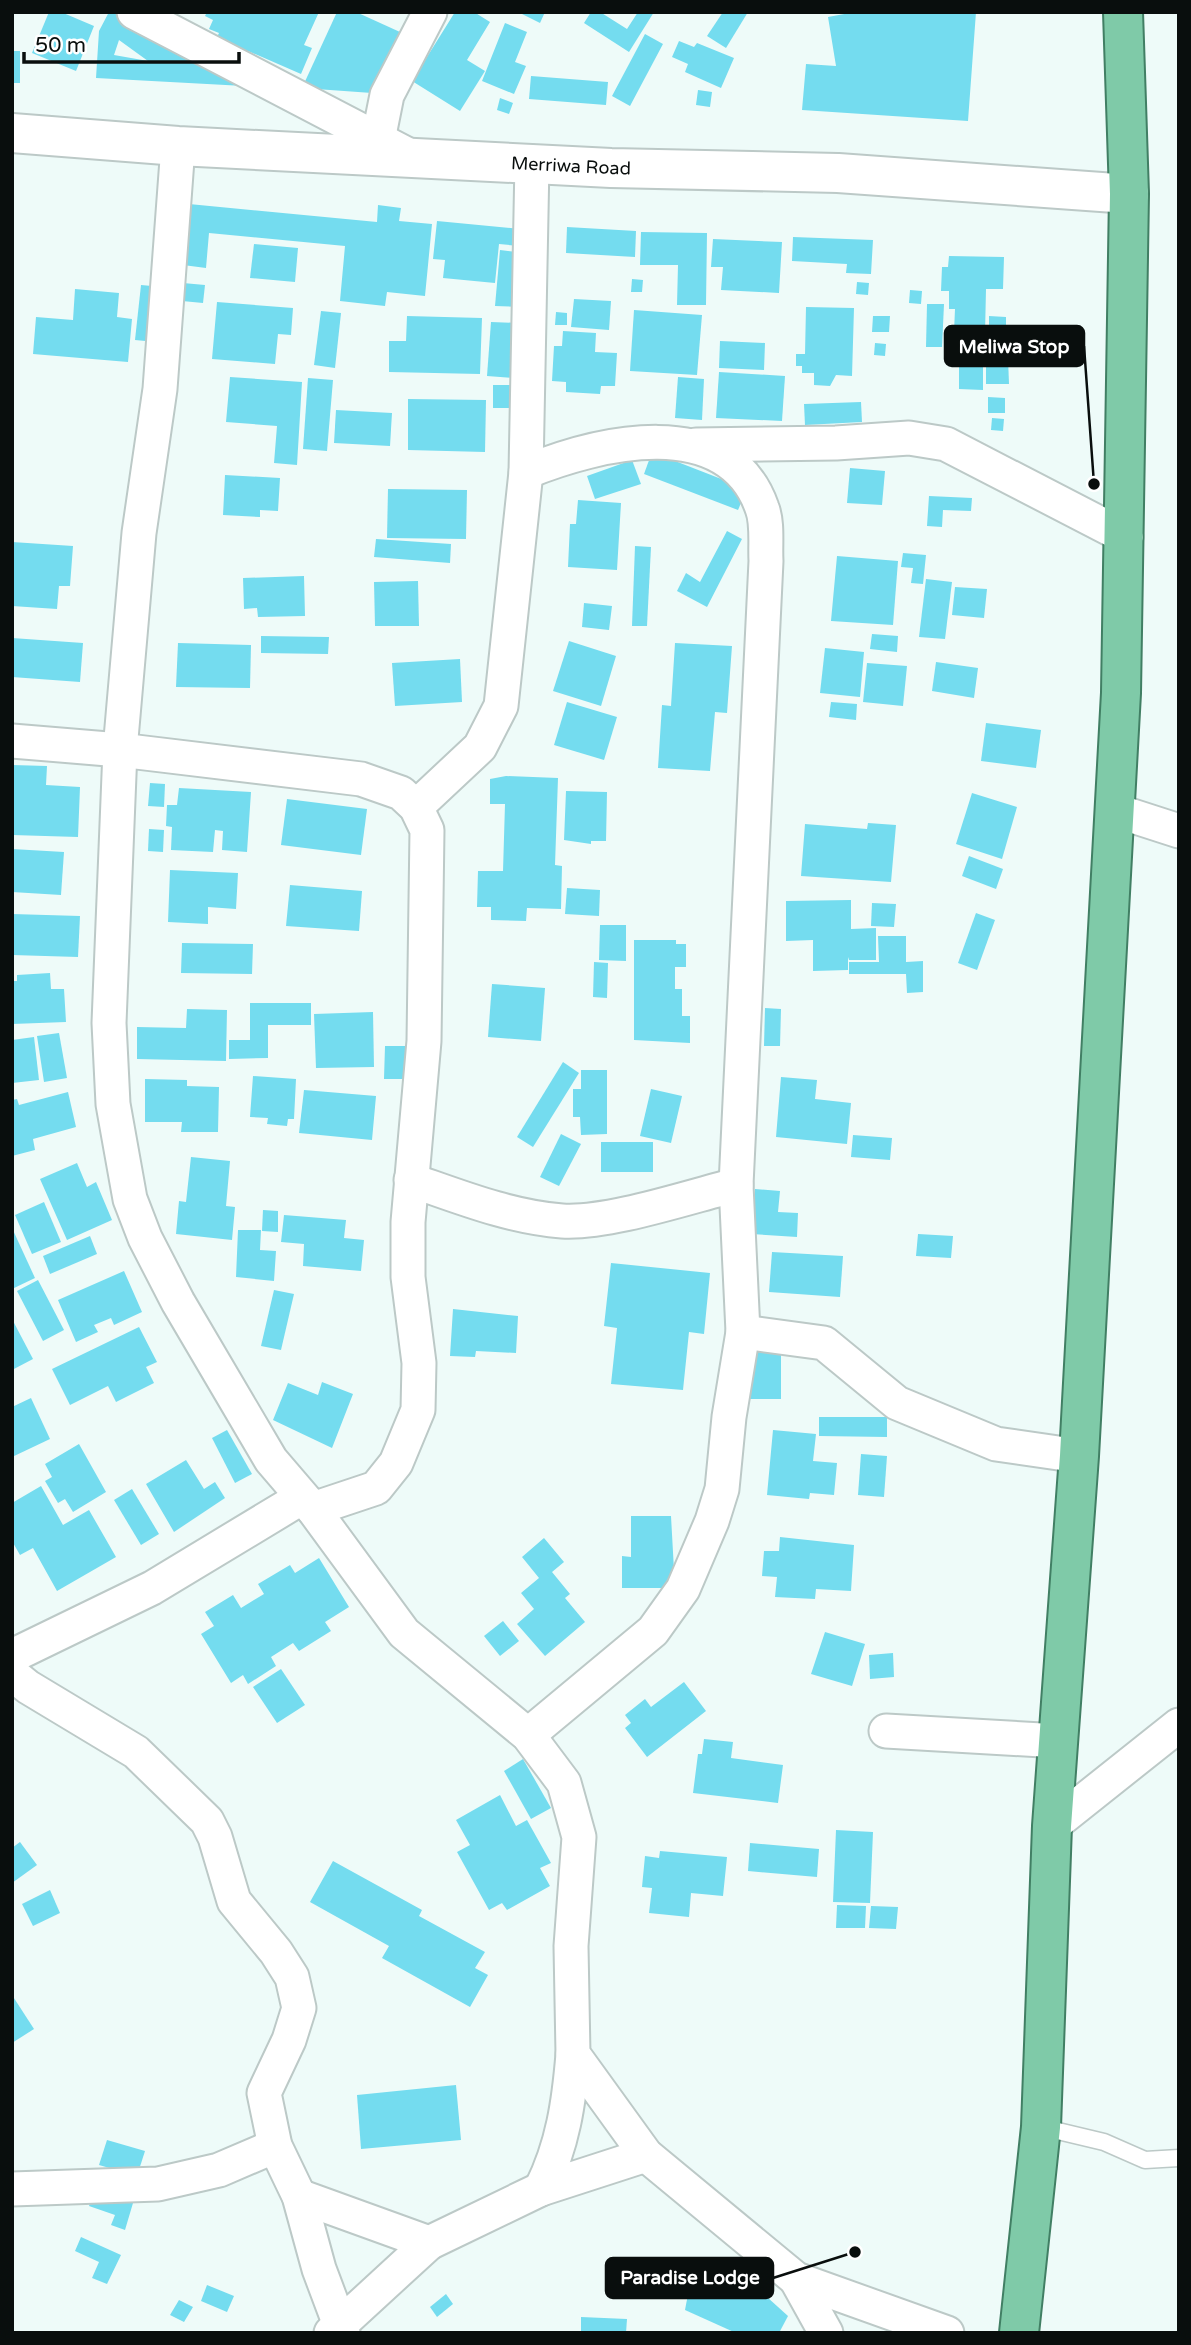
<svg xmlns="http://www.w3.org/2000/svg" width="1191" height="2345" font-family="'Varela Round',sans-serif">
  <rect width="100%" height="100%" fill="#eefbf9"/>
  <!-- building -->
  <g fill="#74dcef" fill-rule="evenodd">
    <path d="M49,12H61L94,26L76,71L32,53Z"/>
    <path d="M109,12H115L244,86L96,78L99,31ZM119,40L148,61L114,55Z"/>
    <path d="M207,12H319L304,45L312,48L301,74L248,51L245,58L216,39L219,33L209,29L213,20L205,16Z"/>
    <path d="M337,12H356L400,32L372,93L302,88Z"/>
    <path d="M455,12H474L490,22L467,60L485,71L460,111L412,81Z"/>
    <path d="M518,12H545L540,23Z"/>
    <path d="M591,12H600L627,29L638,12H654L629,52L584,23Z"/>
    <path d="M723,12H748L726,48L707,36Z"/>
    <path d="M855,12H976L968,121L802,110L806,64L836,66L828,17Z"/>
    <path d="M505,23L527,32L515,62L526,66L514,94L482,81Z"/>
    <path d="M645,34L663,44L630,106L612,96Z"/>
    <path d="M679,41L694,47L697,43L734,58L721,88L685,72L688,64L672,57Z"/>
    <rect x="12" y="51" width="8" height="32"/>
    <path d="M531,76L608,82L606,105L529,99Z"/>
    <path d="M698,90L712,92L710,107L696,105Z"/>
    <path d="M500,98L513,103L509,114L497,110Z"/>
    <path d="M189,204L377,222L378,205L401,208L399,221L432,224L425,296L387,292L385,306L340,301L345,246L209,233L206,268L183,265Z"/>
    <path d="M437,221L521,229L519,246L499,244L495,283L443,278L445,260L433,259Z"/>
    <path d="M567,227L636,231L635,257L566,253Z"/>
    <path d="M641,232L707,233L706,305H677L678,265H640Z"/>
    <path d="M793,237L873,240L871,274L846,273L847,264L792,261Z"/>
    <path d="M713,239L782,242L779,293L721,290L723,267H711Z"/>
    <path d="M254,244L298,248L295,282L250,278Z"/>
    <path d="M500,250L525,253L521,307L495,306Z"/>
    <path d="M949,256L1004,257L1003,289H986L985,334L954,332L955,309H949V291H941L942,267H948Z"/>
    <path d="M632,279L643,280L642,292H631Z"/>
    <path d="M857,282L869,283L868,295L856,294Z"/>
    <path d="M183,283L205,285L203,303L182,301Z"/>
    <path d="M141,285L163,287L156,342L135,340Z"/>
    <path d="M75,289L119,293L117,317L132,319L128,362L33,354L36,317L73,320Z"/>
    <path d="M910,290L922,291L921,304L909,303Z"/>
    <path d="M574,299L611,301L609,330L571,327Z"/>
    <path d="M217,302L293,308L291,335L278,334L275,364L212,359Z"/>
    <path d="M927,304H944L942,347H926Z"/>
    <path d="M806,307L854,308L852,376L836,375L830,386L814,385V373H802V366H796V354H805Z"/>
    <path d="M634,310L702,315L697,375L630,371Z"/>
    <path d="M321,311L341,313L335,368L314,365Z"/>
    <path d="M556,312L567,313V325H555Z"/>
    <path d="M407,316L482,318L480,374L389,372V341H406Z"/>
    <path d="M873,316H890L889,332H872Z"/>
    <path d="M989,316L1006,317V333L989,332Z"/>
    <path d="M491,322L519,323L515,378L487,376Z"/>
    <path d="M563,331L596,333L595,352L617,353L615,386H601L600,394L566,392V382L552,381L554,346H562Z"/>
    <path d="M720,341L765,343L764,370L719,368Z"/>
    <path d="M875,343L886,344L885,356L874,355Z"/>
    <path d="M983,355V390L959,389V356Z"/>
    <path d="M986,358H1008L1009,384H986Z"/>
    <path d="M719,372L785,376L782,421L716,418Z"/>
    <path d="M230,377L302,382L297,465L274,463L277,426L226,422Z"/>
    <path d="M678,377L704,379L702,420L675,418Z"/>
    <path d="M308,378L333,380L327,451L303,449Z"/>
    <rect x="493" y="385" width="22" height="23"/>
    <path d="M988,397L1005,398V413H988Z"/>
    <path d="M408,399L486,400L485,452L408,450Z"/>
    <path d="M861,402L862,422L805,425L804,404Z"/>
    <path d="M336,410L392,413L390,446L334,443Z"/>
    <path d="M992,418L1004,419L1003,431L991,430Z"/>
    <path d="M652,452L747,489L738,510L644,474Z"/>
    <path d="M632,460L641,484L595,499L587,476Z"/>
    <path d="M850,468L885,471L882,505L847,503Z"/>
    <path d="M225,475L280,478L278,511L260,510V517L223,515Z"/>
    <path d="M388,489L467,490L466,539L387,538Z"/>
    <path d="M929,496L972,498L971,511L943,510L942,527L927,526Z"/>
    <path d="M578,500L621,503L617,570L568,567L570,524H576Z"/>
    <path d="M727,531L742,539L707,607L677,591L686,573L700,582Z"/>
    <path d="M376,539L451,544L450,563L374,557Z"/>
    <path d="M12,542L73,546L70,586H59L57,609L12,606Z"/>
    <path d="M635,546L651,547L647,626H632Z"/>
    <path d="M903,553L926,555L923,584L911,583L913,568L901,567Z"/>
    <path d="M837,556L898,561L893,625L831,621Z"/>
    <path d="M304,576L305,616L258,617L257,608L244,609L243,578Z"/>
    <path d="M926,579L952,582L945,639L919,637Z"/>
    <path d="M418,581L419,626H375L374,582Z"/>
    <path d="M955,587L987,589L984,618L952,615Z"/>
    <path d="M584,603L612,606L609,630L582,627Z"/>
    <path d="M872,634L898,636L897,652L870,649Z"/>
    <path d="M261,636L329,637L328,654L261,653Z"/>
    <path d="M12,638L83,643L80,682L12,677Z"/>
    <path d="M569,641L616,656L601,706L553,691Z"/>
    <path d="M178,643L251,645L250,688L176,687Z"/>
    <path d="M675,643L732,646L727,713L715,712L710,771L658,768L662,705L671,706Z"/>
    <path d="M825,648L864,652L860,697L820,693Z"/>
    <path d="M460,659L462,702L395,706L392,663Z"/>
    <path d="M936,662L978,668L974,698L932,691Z"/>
    <path d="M867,663L907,666L903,706L863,702Z"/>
    <path d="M567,702L617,717L604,760L554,745Z"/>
    <path d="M831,702L857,704L856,720L829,717Z"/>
    <path d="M986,723L1041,730L1036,768L981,761Z"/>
    <path d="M12,765L47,766L46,785L80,787L78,837L12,835Z"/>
    <path d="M506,776L558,778L555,865L562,866L561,909L527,908L526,921L491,920V907H477L478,871H503L505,804H490V779Z"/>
    <path d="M150,783L165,784L164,807L148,806Z"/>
    <path d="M179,788L251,792L247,852L222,850L223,831L215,830L213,852L171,850L172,827L166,826L167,805H177Z"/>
    <path d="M566,791L607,792L606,841H591V844L564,840Z"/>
    <path d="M972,793L1017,807L1002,859L956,844Z"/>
    <path d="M287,799L367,809L361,855L281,845Z"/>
    <path d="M868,823L896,825L891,882L801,876L805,824L867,829Z"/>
    <path d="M149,829L164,830L163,852L148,851Z"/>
    <path d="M12,849L64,852L61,895L12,892Z"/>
    <path d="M969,856L1003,869L996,889L962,876Z"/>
    <path d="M170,870L238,873L236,909L208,907V924L168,922Z"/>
    <path d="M290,885L362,891L359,931L286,926Z"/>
    <path d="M567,888L600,890L599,916L565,914Z"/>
    <path d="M851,900V929L876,928V960H849L848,957V970L813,971V940L786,941V901Z"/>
    <path d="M872,903L896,904L894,927L871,926Z"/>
    <path d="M976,913L995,920L977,970L958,963Z"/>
    <path d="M12,914L80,916L78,957L12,955Z"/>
    <path d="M600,925H626V961L599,960Z"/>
    <path d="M878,936H906V962L923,961V992L907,993L906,974H849V962H879Z"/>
    <path d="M634,940H676V944H686V967H675V989H682V1016H690V1043L634,1040Z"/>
    <path d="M182,943L253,944L252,974L181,973Z"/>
    <path d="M594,962L608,963L607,998L593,997Z"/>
    <path d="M50,973L51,989H64L66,1022L12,1024V981H17V975Z"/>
    <path d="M492,984L545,988L541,1041L488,1037Z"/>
    <path d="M250,1003H311V1025H268V1058L229,1059V1040H250Z"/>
    <path d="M765,1008L781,1009L780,1046H764Z"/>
    <path d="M187,1009L227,1010L226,1061L137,1059V1027L186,1028Z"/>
    <path d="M373,1012L374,1067L316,1068L314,1014Z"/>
    <path d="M59,1033L67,1078L44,1082L37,1036Z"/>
    <path d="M34,1037L39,1080L12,1083V1040Z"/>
    <path d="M385,1046H406L404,1079H384Z"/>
    <path d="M563,1062L579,1073L533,1147L517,1137Z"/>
    <path d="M581,1070H607V1134L581,1135L580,1117H573V1089H581Z"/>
    <path d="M253,1076L296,1079L294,1119H288L287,1126L267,1124L268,1118L250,1117Z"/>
    <path d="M781,1077L817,1080L815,1099L851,1103L847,1144L776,1137Z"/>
    <path d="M145,1079L187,1080V1086L219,1087L218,1132H181L182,1122H145Z"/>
    <path d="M651,1089L682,1096L671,1143L640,1136Z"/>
    <path d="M304,1090L376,1096L372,1140L299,1133Z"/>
    <path d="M68,1092L76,1127L33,1139L35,1150L12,1156V1100L17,1099L19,1105Z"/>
    <path d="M561,1134L581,1144L559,1186L540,1177Z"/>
    <path d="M853,1135L892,1138L890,1160L851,1157Z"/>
    <rect x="601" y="1142" width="52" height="30"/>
    <path d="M191,1157L230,1161L226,1206L235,1207L232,1240L176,1234L179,1201L186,1202Z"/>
    <path d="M77,1163L87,1187L96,1182L112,1220L67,1240L40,1179Z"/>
    <path d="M755,1189L780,1191L778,1212L798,1213L797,1237L751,1234Z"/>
    <path d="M44,1202L61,1242L32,1254L15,1215Z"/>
    <path d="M263,1210L278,1211V1232L262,1231Z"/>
    <path d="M284,1215L346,1220L344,1238L364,1240L361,1271L303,1266L304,1244L281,1242Z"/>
    <path d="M12,1228L35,1278L12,1289Z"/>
    <path d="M238,1230H261L260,1250L276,1251L274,1281L236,1277Z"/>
    <path d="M918,1234L953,1236L951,1258L916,1256Z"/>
    <path d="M90,1236L97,1254L50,1274L43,1256Z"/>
    <path d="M772,1252L843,1256L840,1297L769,1292Z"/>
    <path d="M611,1263L710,1273L704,1334L689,1332L683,1390L611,1384L617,1328L604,1326Z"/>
    <path d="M124,1271L142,1312L114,1325L111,1318L94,1325L98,1332L76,1342L58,1300Z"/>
    <path d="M38,1280L64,1330L43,1341L17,1291Z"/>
    <path d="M274,1290L294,1294L281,1350L261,1346Z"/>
    <path d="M453,1309L518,1316L516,1353L476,1351L475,1357L450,1356Z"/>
    <path d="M12,1319L33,1359L12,1370Z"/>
    <path d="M139,1327L157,1362L146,1367L154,1383L116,1402L108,1386L70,1405L52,1369Z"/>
    <rect x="748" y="1345" width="33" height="54"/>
    <path d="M322,1382L353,1394L332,1448L273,1420L288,1383L318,1395Z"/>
    <path d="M31,1398L50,1439L12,1457V1407Z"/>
    <path d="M819,1417H887V1437L819,1436Z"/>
    <path d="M227,1430L252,1474L235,1483L212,1438Z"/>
    <path d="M773,1430L816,1434L813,1461L837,1463L834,1495L810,1493L809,1499L767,1495Z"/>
    <path d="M79,1444L106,1492L73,1512L65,1499L58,1503L45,1481L52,1477L45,1464Z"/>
    <path d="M861,1454L887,1456L884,1497L858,1495Z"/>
    <path d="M186,1460L204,1489L215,1482L225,1498L174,1532L146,1484Z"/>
    <path d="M41,1486L63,1525L89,1510L116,1557L57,1591L33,1548L20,1555L12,1541V1503Z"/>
    <path d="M132,1489L159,1534L141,1545L114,1500Z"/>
    <path d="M631,1516H671L675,1588H622V1556L631,1557Z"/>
    <path d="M780,1537L854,1545L851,1591L816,1589L815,1599L775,1597L777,1577L762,1576L764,1551H779Z"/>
    <path d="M544,1538L564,1562L552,1572L570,1594L565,1598L585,1622L545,1656L517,1624L534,1609L521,1593L539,1578L522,1557Z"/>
    <path d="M319,1558L349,1607L325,1622L331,1631L299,1651L293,1643L271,1657L276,1666L248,1684L243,1675L231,1683L201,1634L214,1626L205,1612L233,1595L241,1608L264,1594L258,1584L290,1565L295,1573Z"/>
    <path d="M503,1621L519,1641L500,1656L484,1636Z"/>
    <path d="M825,1632L865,1644L852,1686L811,1674Z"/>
    <path d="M893,1653L894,1677L870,1679L869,1655Z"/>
    <path d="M281,1669L305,1705L277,1723L253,1687Z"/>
    <path d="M684,1682L706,1711L647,1757L625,1728L631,1723L625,1715L645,1699L651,1707Z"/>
    <path d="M704,1739L733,1742L731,1758L783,1765L778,1803L693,1793L698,1754H702Z"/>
    <path d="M523,1759L551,1808L531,1819L504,1771Z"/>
    <path d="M500,1795L516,1826L527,1820L551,1863L540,1868L550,1886L507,1910L502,1903L489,1910L457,1852L470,1845L456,1820Z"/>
    <path d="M836,1830L873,1832L870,1903L833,1902Z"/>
    <path d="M20,1842L37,1865L12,1883V1848Z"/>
    <path d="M750,1843L819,1849L817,1877L748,1871Z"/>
    <path d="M660,1851L727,1857L723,1896L691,1893L689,1917L649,1913L652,1888L642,1887L645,1856L659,1858Z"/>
    <path d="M333,1861L422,1910L419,1916L485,1952L475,1968L488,1975L470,2007L382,1958L389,1946L310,1902Z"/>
    <path d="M50,1890L60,1913L33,1926L22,1904Z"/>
    <path d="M837,1905L866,1906L865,1928H836Z"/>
    <path d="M871,1906L898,1907L896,1929L869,1928Z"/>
    <path d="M12,1995L34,2029L12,2043Z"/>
    <path d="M456,2085L461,2140L361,2149L357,2095Z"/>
    <path d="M107,2140L145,2151L137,2176L99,2165Z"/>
    <path d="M95,2190L133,2203L125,2230L111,2225L115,2215L89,2206Z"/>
    <path d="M81,2237L121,2255L107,2284L92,2278L99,2262L75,2251Z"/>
    <path d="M695,2258H724L788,2316L779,2333H736L685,2310Z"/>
    <path d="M207,2285L234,2296L227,2312L201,2301Z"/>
    <path d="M446,2294L453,2304L437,2317L430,2307Z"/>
    <path d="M179,2300L193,2307L184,2322L170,2315Z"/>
    <path d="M581,2317L627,2319L626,2333H581Z"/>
  </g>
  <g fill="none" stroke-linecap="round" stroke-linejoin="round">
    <defs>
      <path id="service" d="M1041,2127L1104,2142L1145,2160L1179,2158"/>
      <g id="minor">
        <path d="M134,12L410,156"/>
        <path d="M378,140L387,95L430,12"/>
        <path d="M178,146L160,389L139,533L120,750L109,1023L113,1104L130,1199L145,1238L178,1302L271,1460L313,1509L404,1633L528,1735L564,1783L579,1837L571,1946L573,2054L646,2155L796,2279L947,2333"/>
        <path d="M696,445L836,443L909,438L946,444L1126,537"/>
        <path d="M526,472C597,443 728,410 762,508C768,523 765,545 766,561L736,1185L743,1332L729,1417L722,1489L712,1521L683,1589L653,1631L528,1735"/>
        <path d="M12,741L120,750L361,779L401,793L416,807L427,830L424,1041L408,1222V1277L419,1363L418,1410L396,1463L376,1488L313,1509"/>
        <path d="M416,807L480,747L501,706L526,472L532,162"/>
        <path d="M1114,810L1179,831"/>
        <path d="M411,1180C460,1197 510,1217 562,1221C608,1224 688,1197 736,1185"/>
        <path d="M743,1332L824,1343L897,1403L996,1444L1079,1456"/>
        <path d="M12,1656L152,1588L301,1498"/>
        <path d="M12,1674L28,1687L136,1752L207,1821L215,1837L234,1901L276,1952L292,1977L299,2008L289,2040L264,2093L275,2146L299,2196L319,2269L343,2333"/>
        <path d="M886,1731L1059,1741"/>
        <path d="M1052,1826L1179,1725"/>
        <path d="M12,2189L158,2184L219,2170L275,2146"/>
        <path d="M541,2189C563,2145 569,2102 573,2054"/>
        <path d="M299,2196L429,2243L541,2189L646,2155"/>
        <path d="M796,2279L826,2333"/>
        <path d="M331,2333L429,2243"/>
      </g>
      <g id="tertiary">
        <path id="s1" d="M12,133L178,146L611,168L838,173L1129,194"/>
      </g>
      <path id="trunk" d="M1019,2333L1041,2127L1052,1826L1079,1456L1121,693L1129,194L1123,12"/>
    </defs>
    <!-- service casing -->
    <use href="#service" stroke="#bcc9c7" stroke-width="19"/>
    <!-- minor casing -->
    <use href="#minor" stroke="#bcc9c7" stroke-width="37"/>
    <!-- tertiary casing -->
    <use href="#tertiary" stroke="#bcc9c7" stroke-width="42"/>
    <!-- trunk casing -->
    <use href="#trunk" stroke="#417f64" stroke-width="42"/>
    <!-- service -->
    <use href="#service" stroke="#fff" stroke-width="16"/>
    <!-- minor -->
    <use href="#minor" stroke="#fff" stroke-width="33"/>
    <!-- tertiary -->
    <use href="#tertiary" stroke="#fff" stroke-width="38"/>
    <!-- trunk -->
    <use href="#trunk" stroke="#7fcaa8" stroke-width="38"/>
  </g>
  <g text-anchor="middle" stroke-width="5" stroke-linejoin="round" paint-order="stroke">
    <!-- street labels -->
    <g font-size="18" fill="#090e0d" stroke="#fff">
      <text dy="6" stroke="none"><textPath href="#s1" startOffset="560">Merriwa Road</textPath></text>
    </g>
  </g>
  <!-- callouts -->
  <path fill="none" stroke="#090e0d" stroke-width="2.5" d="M1094 484L1084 346M855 2252L773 2278"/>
  <g fill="#090e0d" stroke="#fff" stroke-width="2.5">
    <circle cx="1094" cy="484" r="7"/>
    <circle cx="855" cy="2252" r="7"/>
  </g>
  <g fill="#090e0d" stroke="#090e0d" stroke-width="2.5">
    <rect x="945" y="326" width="139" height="40" rx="7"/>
    <rect x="606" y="2258" width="167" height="40" rx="7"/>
  </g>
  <g font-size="19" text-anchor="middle" font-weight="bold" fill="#fff">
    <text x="1014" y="353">Meliwa Stop</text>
    <text x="690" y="2284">Paradise Lodge</text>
  </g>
  <!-- border -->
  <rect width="1191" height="2345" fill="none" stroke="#090e0d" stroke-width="28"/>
  <!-- scale -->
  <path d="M24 52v10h215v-10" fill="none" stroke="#090e0d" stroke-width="3.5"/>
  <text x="35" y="52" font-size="21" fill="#090e0d" stroke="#ffffff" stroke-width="5" paint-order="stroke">50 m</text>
</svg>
